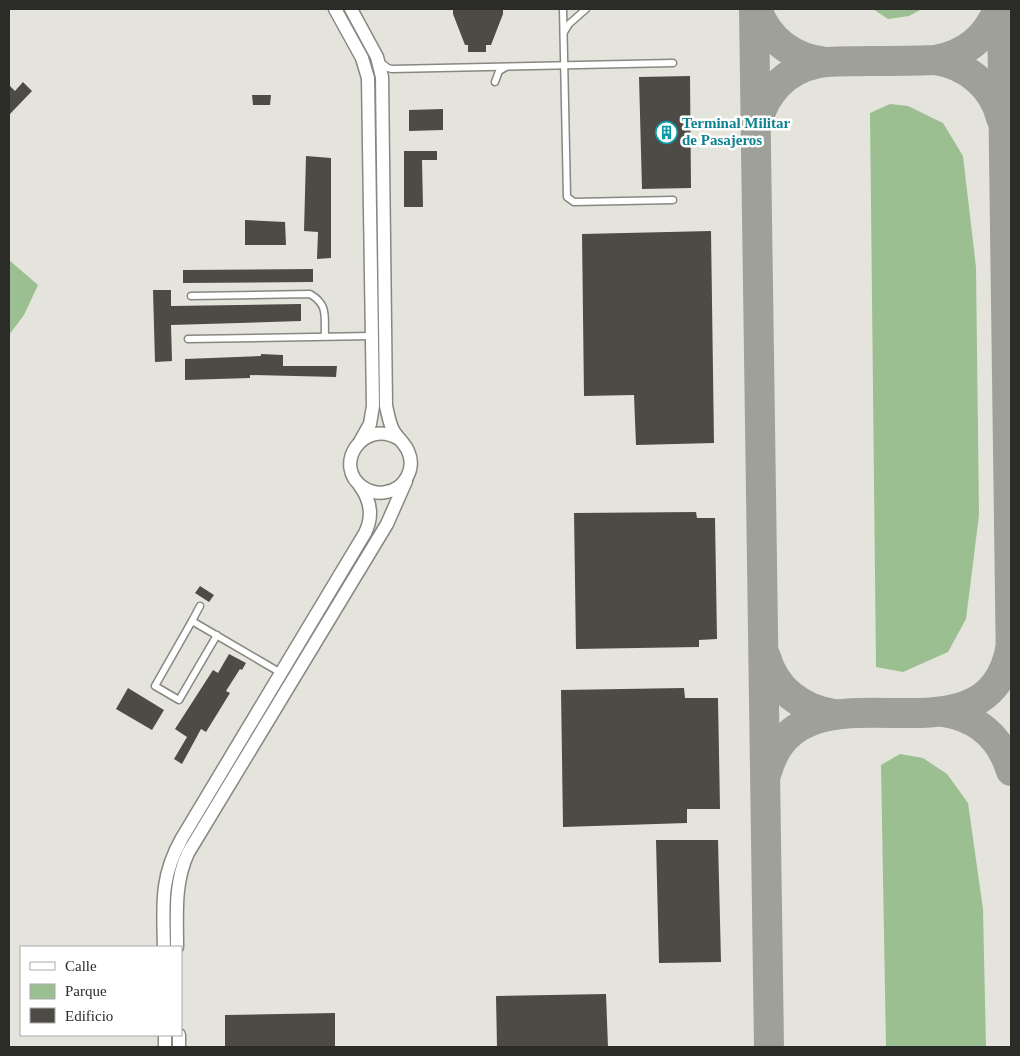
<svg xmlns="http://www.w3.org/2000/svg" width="1020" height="1056" font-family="Georgia,serif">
  <rect width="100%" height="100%" fill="#e5e4dc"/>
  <!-- green -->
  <g fill="#9cbf92">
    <path d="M873,9H922L909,16L888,19Z"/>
    <path d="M890,104L908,106L943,123L963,156L976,267L979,515L966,619L948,652L903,672L876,667L870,113Z"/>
    <path d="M9,260L38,285L24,315L9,335Z"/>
    <path d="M900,754L923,758L947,774L968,803L983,909L986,1047H886L881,765Z"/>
  </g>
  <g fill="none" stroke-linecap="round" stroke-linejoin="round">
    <!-- taxiway -->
    <g stroke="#a0a09a" stroke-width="30">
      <path d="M754,9L769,1047"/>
      <path d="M757,9C768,40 793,58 825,62"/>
      <path d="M1002,9L1011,669"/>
      <path d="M935,60C967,65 993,86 1001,118"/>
      <path d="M758,121C765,93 786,70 815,64C831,60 849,62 865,61C888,61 912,61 935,60C965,55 987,37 998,9"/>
      <path d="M766,657C775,689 801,709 834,714"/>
      <path d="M943,712C977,717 1001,738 1011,771"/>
      <path d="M767,772C802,648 988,781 1011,645"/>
    </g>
  </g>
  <!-- building -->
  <g fill="#4e4a45">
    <path d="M453,9H503V14L491,45H486V52H468V45H465L453,14Z"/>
    <path d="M690,76L691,188L642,189L639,77Z"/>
    <path d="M23,82L32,91L9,115V85L15,91Z"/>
    <path d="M252,95H271L270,105H253Z"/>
    <path d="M443,109V130L409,131V110Z"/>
    <path d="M404,151H437V160H422L423,207H404Z"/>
    <path d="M306,156L331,158V258L317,259L318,232L304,231Z"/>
    <path d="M245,220L285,222L286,245H245Z"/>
    <path d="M711,231L714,443L636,445L634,395L584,396L582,234Z"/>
    <path d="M313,269V282L183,283V270Z"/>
    <path d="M153,290H171V306L301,304V321L171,325L172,361L155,362Z"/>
    <path d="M261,354L283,355V366H337L336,377L250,375V378L185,380V359L261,356Z"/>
    <path d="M696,512L697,518H715L717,639L699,640V647L576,649L574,513Z"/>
    <path d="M200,586L214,595L209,602L195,593Z"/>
    <path d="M229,654L246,663L242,670L240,669L226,691L230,693L206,732L201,729L182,764L174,759L187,737L175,729L213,670L218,673Z"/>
    <path d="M128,688L164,710L152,730L116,709Z"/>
    <path d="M684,688L685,698H718L720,809H687V823L563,827L561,690Z"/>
    <path d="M656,840H718L721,962L659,963Z"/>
    <path d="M606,994L608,1047H497L496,996Z"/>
    <path d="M335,1013V1047H225V1015Z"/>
  </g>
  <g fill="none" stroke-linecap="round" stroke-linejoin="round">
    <defs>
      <g id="lane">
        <path d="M563,9L567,197L574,202L673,200"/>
        <path d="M564,32L569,24L586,9"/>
        <path d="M380,62L388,68L392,69L673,63"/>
        <path d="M495,82L499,71L506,67"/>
        <path d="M191,296L310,294C329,305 324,317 325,336"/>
        <path d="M188,339L372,336"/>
        <path d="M192,621L200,606"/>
        <path d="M217,635L179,700L155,686L192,621L281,673"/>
      </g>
      <g id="street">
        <path d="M335,9L362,58L368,78L373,406L370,424L361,440"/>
        <path d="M351,9L377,57L382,77L386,406C388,414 389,421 392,428C396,437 404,442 408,451C416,468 405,489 386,492C378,494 371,492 364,488C331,467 363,417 399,439"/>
        <path d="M164,947C163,904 160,877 182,838L365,533C373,517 371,501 360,486"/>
        <path d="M177,947C177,914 174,883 188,853L387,524L406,481"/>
        <path d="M165,1035V1047"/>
        <path d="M179,1035V1047"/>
      </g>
    </defs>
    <!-- lane casing -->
    <use href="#lane" stroke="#888780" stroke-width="9"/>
    <!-- street casing -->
    <use href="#street" stroke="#888780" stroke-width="15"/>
    <!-- lane -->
    <use href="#lane" stroke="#fff" stroke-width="6"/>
    <!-- street -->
    <use href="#street" stroke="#fff" stroke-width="12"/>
  </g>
  <!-- icons -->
  <defs>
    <symbol id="building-ring" viewBox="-11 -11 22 22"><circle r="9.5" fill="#fff" stroke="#0f9aa8" stroke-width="1.5"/><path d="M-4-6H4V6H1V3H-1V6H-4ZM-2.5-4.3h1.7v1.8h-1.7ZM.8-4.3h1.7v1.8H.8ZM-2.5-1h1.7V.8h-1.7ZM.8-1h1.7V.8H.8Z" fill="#0f9aa8"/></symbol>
  </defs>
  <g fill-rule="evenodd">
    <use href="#building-ring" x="654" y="120" width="25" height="25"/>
  </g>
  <g text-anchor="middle" stroke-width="5" stroke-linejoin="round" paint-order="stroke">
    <!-- culture labels -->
    <g font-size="15" font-weight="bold" fill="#0d838f" stroke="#fff" text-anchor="start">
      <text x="682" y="128">Terminal Militar<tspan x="682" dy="17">de Pasajeros</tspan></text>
    </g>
  </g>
  <!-- border -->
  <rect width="1020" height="1056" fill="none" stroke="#2b2b28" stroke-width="20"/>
  <!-- legend -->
  <rect x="20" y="946" width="162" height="90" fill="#ffffff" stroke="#aaaaa9"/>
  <rect x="30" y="962" width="25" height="8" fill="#ffffff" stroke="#aaaaa9"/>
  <text x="65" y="971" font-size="15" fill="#2b2b28">Calle</text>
  <rect x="30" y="984" width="25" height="15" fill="#9cbf92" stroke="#aaaaa9"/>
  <text x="65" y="996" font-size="15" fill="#2b2b28">Parque</text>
  <rect x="30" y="1008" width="25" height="15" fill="#4e4a45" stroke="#aaaaa9"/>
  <text x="65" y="1021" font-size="15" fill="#2b2b28">Edificio</text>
</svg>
